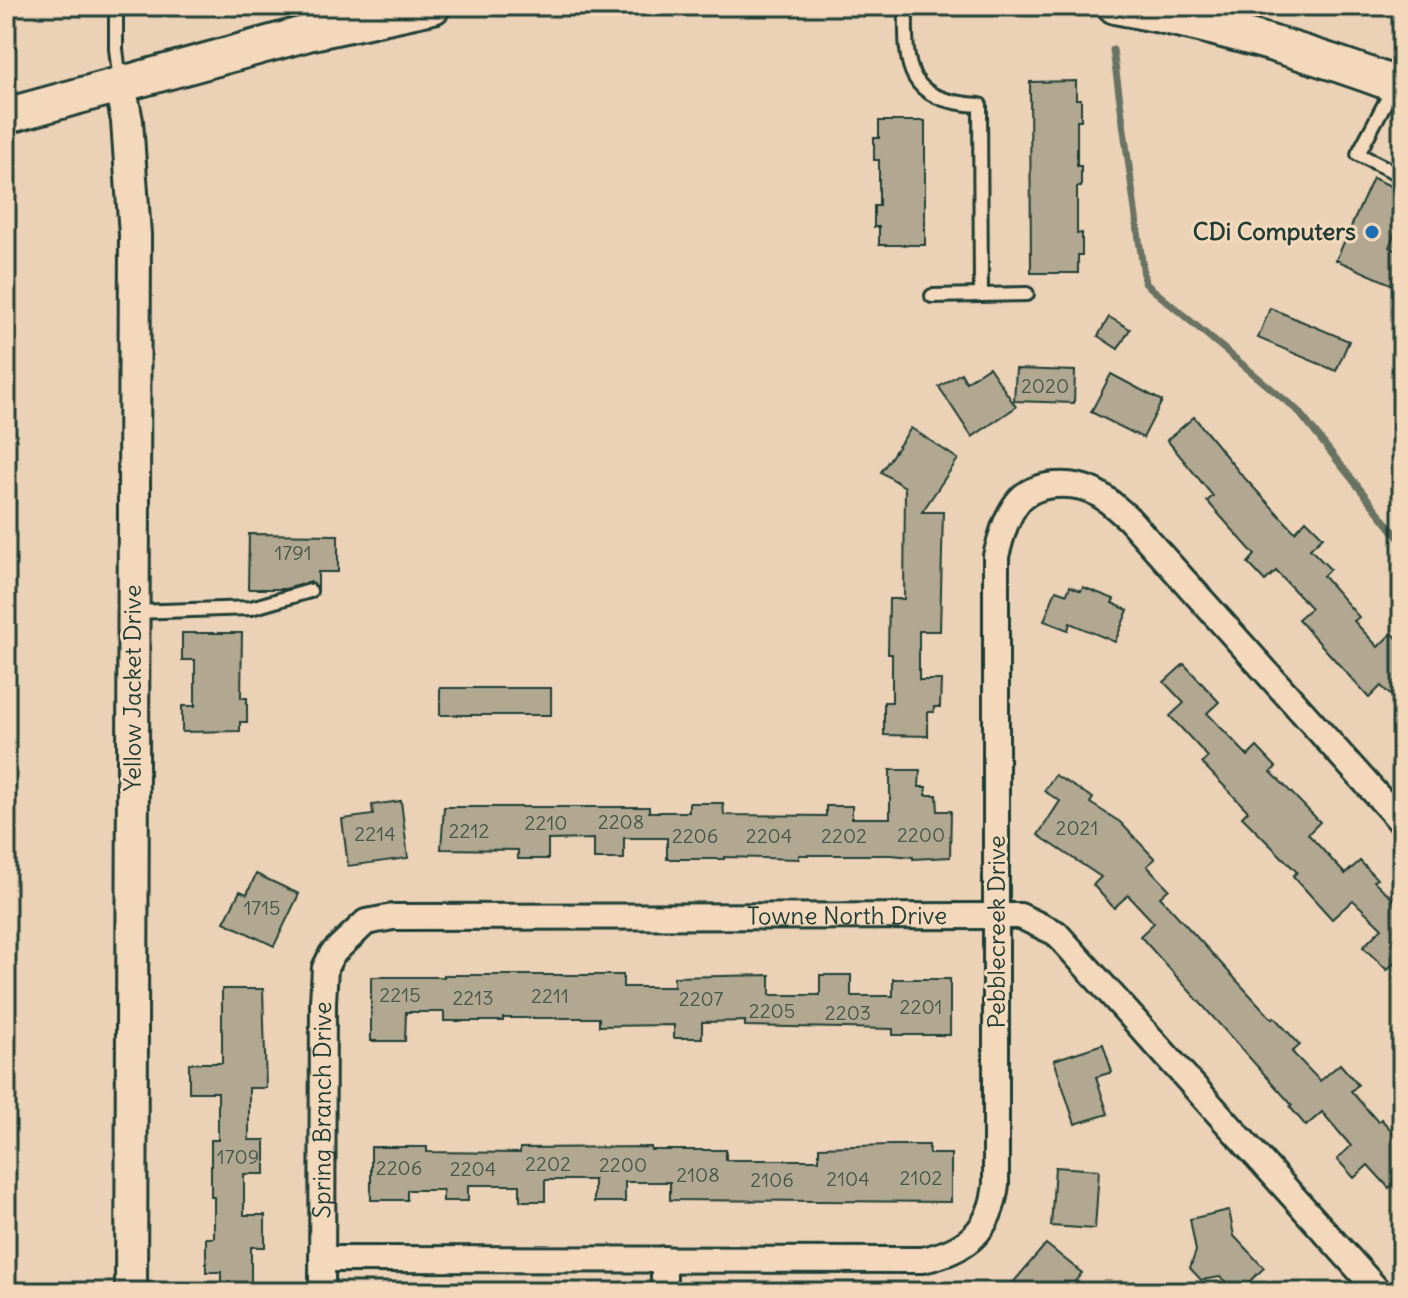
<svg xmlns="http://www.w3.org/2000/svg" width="1408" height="1298" font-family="Delius,sans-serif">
  <rect width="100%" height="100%" fill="#ebd2b6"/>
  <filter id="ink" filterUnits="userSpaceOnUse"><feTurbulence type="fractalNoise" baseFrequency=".0125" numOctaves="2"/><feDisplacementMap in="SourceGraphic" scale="16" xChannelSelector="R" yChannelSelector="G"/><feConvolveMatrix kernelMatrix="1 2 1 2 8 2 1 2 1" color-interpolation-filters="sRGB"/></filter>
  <g filter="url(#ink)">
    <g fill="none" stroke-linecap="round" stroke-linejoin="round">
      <!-- stream -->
      <path stroke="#697363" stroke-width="7" d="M1113,50L1145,283L1298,411L1402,542"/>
    </g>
    <!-- building -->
    <g fill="#b2a891" stroke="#1f3d34" stroke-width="2">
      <path d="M1076,81V99H1081V120H1077V166H1081V187H1077V234L1082,233V255H1078V273H1031L1030,82Z"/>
      <path d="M879,121H925V245H879V227H874V206H879V160H874V138H879Z"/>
      <path d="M1373,178L1402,191V217L1389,247L1402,253V264L1393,285L1336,260Z"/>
      <path d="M1270,308L1349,341L1336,371L1258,338Z"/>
      <path d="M1109,317L1130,329L1118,349L1098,336Z"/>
      <path d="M989,367L1016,407L972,437L939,387L961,373L966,382Z"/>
      <path d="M1016,369L1075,371L1074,403L1014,401Z"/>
      <path d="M1111,374L1162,401L1143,438L1091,412Z"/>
      <path d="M1194,417L1239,472L1295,532L1306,520L1323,537L1310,549L1330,569L1323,576L1359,617L1354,621L1378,647L1392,633L1402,643V706L1381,686L1369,698L1298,619L1311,608L1276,571L1265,581L1248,563L1255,555L1207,501L1213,496L1167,440Z"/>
      <path d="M911,428L958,459L922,512H943L940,631H919V680H941L940,707H934V712H928V736L884,735V702H892V654H888L889,599H904L905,487L881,472Z"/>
      <path d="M249,534L338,535V572H318V588L311,582L285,589H248Z"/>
      <path d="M1070,586L1081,591L1083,587L1114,599L1112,603L1128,610L1115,642L1070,623L1068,630L1044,621L1056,590L1067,594Z"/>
      <path d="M182,633H242L241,698H247V722H240V731L182,732V706H195V660H182Z"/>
      <path d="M1184,664L1219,702L1207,713L1248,756L1257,747L1276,767L1271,772L1320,822L1308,834L1345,874L1360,861L1377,879L1374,881L1402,908V955L1387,970L1363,947L1382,928L1353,900L1332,919L1293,876L1297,872L1242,817L1248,811L1202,763L1208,757L1170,716L1184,703L1164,682Z"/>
      <rect x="440" y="688" width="111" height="27"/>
      <path d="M890,770H920L919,787H926V795H937L938,811H951L950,857L913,859V857L891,855H799V859L724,857V859H667V838H624V859H594V839L548,840V859H518V850L441,849L444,807H649V812H689V803H723L724,815L826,816V806H852V818H890Z"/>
      <path d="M1055,775L1093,798L1090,803L1120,822L1155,859L1147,866L1169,889L1160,897L1272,1019L1274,1017L1300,1045L1292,1052L1320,1081L1340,1064L1358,1085L1351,1091L1378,1122L1381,1119L1402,1142V1176L1389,1188L1368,1165L1354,1178L1337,1159L1351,1146L1322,1112L1306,1126L1290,1107L1292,1105L1140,936L1154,923L1128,895L1114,908L1093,885L1101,877L1038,835L1060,801L1044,791Z"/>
      <path d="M401,801L408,858L348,866L342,819L373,815L372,805Z"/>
      <path d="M256,874L299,894L274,946L224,922L240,891L247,894Z"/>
      <path d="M444,975H623V987H674V977L770,975V995H820V975H851V996H893V979H950V1035H893V1029L745,1026V1021L702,1022V1038H674V1025L599,1026V1018H503V1021H444V1012H406L405,1041H371V977H444Z"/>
      <path d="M222,989H263L266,1088H249V1140H265V1174H244V1215H265V1247H251V1292H221V1272H206V1238H214V1197H211V1140H218V1092H189V1063H222Z"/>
      <path d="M1103,1044L1112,1072L1096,1077L1108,1114L1075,1124L1054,1060Z"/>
      <path d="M892,1145H929V1154H951V1202L670,1200V1182H625V1202H594V1180H545V1201H520V1185H468V1201H443V1190H407V1200H371V1147H427V1152L520,1153V1148L651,1147V1150H726V1160H819V1147Z"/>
      <path d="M1055,1167L1099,1170L1095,1229L1051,1226Z"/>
      <path d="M1229,1210L1234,1236L1264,1268L1238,1292L1220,1277L1201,1280L1190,1268L1196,1251L1190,1219Z"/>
      <path d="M1046,1244L1082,1273L1066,1292H1005Z"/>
    </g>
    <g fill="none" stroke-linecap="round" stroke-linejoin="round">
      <defs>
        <g id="service">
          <path d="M116,6V49L120,82"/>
          <path d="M906,6C905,69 906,101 980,105L981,295"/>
          <path d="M1234,6V31"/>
          <path d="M1393,88L1358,154L1402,176"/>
          <path d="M932,296L1027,294"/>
          <path d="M134,612L251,608L310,591"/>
        </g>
        <g id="minor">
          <path d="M322,1259L922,1260C967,1251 991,1230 996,1184V556C1001,538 1005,519 1017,503C1033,481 1076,480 1098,494C1109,500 1118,510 1128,518L1402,823"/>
          <path d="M664,1259V1292"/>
          <path id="s1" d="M322,1292L323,1002L325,968L332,954L366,922L393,917L998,916H1020L1056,933L1379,1292"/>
        </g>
        <path id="tertiary" d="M120,85L127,121L135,235L131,1292"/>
        <g id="secondary">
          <path d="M1115,6C1214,24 1309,52 1402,87"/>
          <path d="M6,116L308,33L433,6"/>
        </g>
      </defs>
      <!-- service casing -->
      <use href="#service" stroke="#1f3d34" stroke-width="18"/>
      <!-- minor casing -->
      <use href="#minor" stroke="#1f3d34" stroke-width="30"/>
      <!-- tertiary casing -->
      <use href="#tertiary" stroke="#1f3d34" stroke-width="36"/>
      <!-- secondary casing -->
      <use href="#secondary" stroke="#1f3d34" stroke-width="40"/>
      <!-- service -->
      <use href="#service" stroke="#f4d8bb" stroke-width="12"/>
      <!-- minor -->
      <use href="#minor" stroke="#f4d8bb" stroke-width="24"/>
      <!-- tertiary -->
      <use href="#tertiary" stroke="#f4d8bb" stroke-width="30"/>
      <!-- secondary -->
      <use href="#secondary" stroke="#f4d8bb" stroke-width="34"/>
    </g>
  </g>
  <!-- markers -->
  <circle fill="#1f6fb2" stroke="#f4d8bb" stroke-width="3" cx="1372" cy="232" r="8"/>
  <g text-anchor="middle" stroke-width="6" stroke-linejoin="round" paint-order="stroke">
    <!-- number labels -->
    <g font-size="20" fill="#44584b">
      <text x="1045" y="393">2020</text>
      <text x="293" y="560">1791</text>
      <text x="621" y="829">2208</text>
      <text x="546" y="830">2210</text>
      <text x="1077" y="835">2021</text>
      <text x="469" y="838">2212</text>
      <text x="375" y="841">2214</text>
      <text x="921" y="842">2200</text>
      <text x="695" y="843">2206</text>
      <text x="769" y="843">2204</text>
      <text x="844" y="843">2202</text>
      <text x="262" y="915">1715</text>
      <text x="400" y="1002">2215</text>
      <text x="550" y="1003">2211</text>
      <text x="473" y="1005">2213</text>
      <text x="701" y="1006">2207</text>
      <text x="921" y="1014">2201</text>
      <text x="772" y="1018">2205</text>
      <text x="848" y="1020">2203</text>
      <text x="238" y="1164">1709</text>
      <text x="548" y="1171">2202</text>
      <text x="623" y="1172">2200</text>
      <text x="399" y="1175">2206</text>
      <text x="473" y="1176">2204</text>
      <text x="698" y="1182">2108</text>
      <text x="921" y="1185">2102</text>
      <text x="848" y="1186">2104</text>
      <text x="772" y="1187">2106</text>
    </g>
    <!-- poi labels -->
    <g font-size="24" font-weight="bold" fill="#1f3d34" stroke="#f4d8bb" text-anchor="end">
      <text x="1356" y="240">CDi Computers</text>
    </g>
    <!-- street labels -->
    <g font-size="24" fill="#1f3d34" stroke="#f4d8bb">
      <text transform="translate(133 688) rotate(-90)" y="8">Yellow Jacket Drive</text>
      <text dy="8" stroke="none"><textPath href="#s1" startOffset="868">Towne North Drive</textPath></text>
      <text transform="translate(997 932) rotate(-90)" y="8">Pebblecreek Drive</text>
      <text dy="8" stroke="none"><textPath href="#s1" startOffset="182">Spring Branch Drive</textPath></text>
    </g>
  </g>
  <!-- margin -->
  <rect width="1408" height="1298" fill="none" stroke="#f4d8bb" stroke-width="32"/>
  <rect x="16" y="16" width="1376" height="1266" fill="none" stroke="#1f3d34" stroke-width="3" filter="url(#ink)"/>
</svg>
